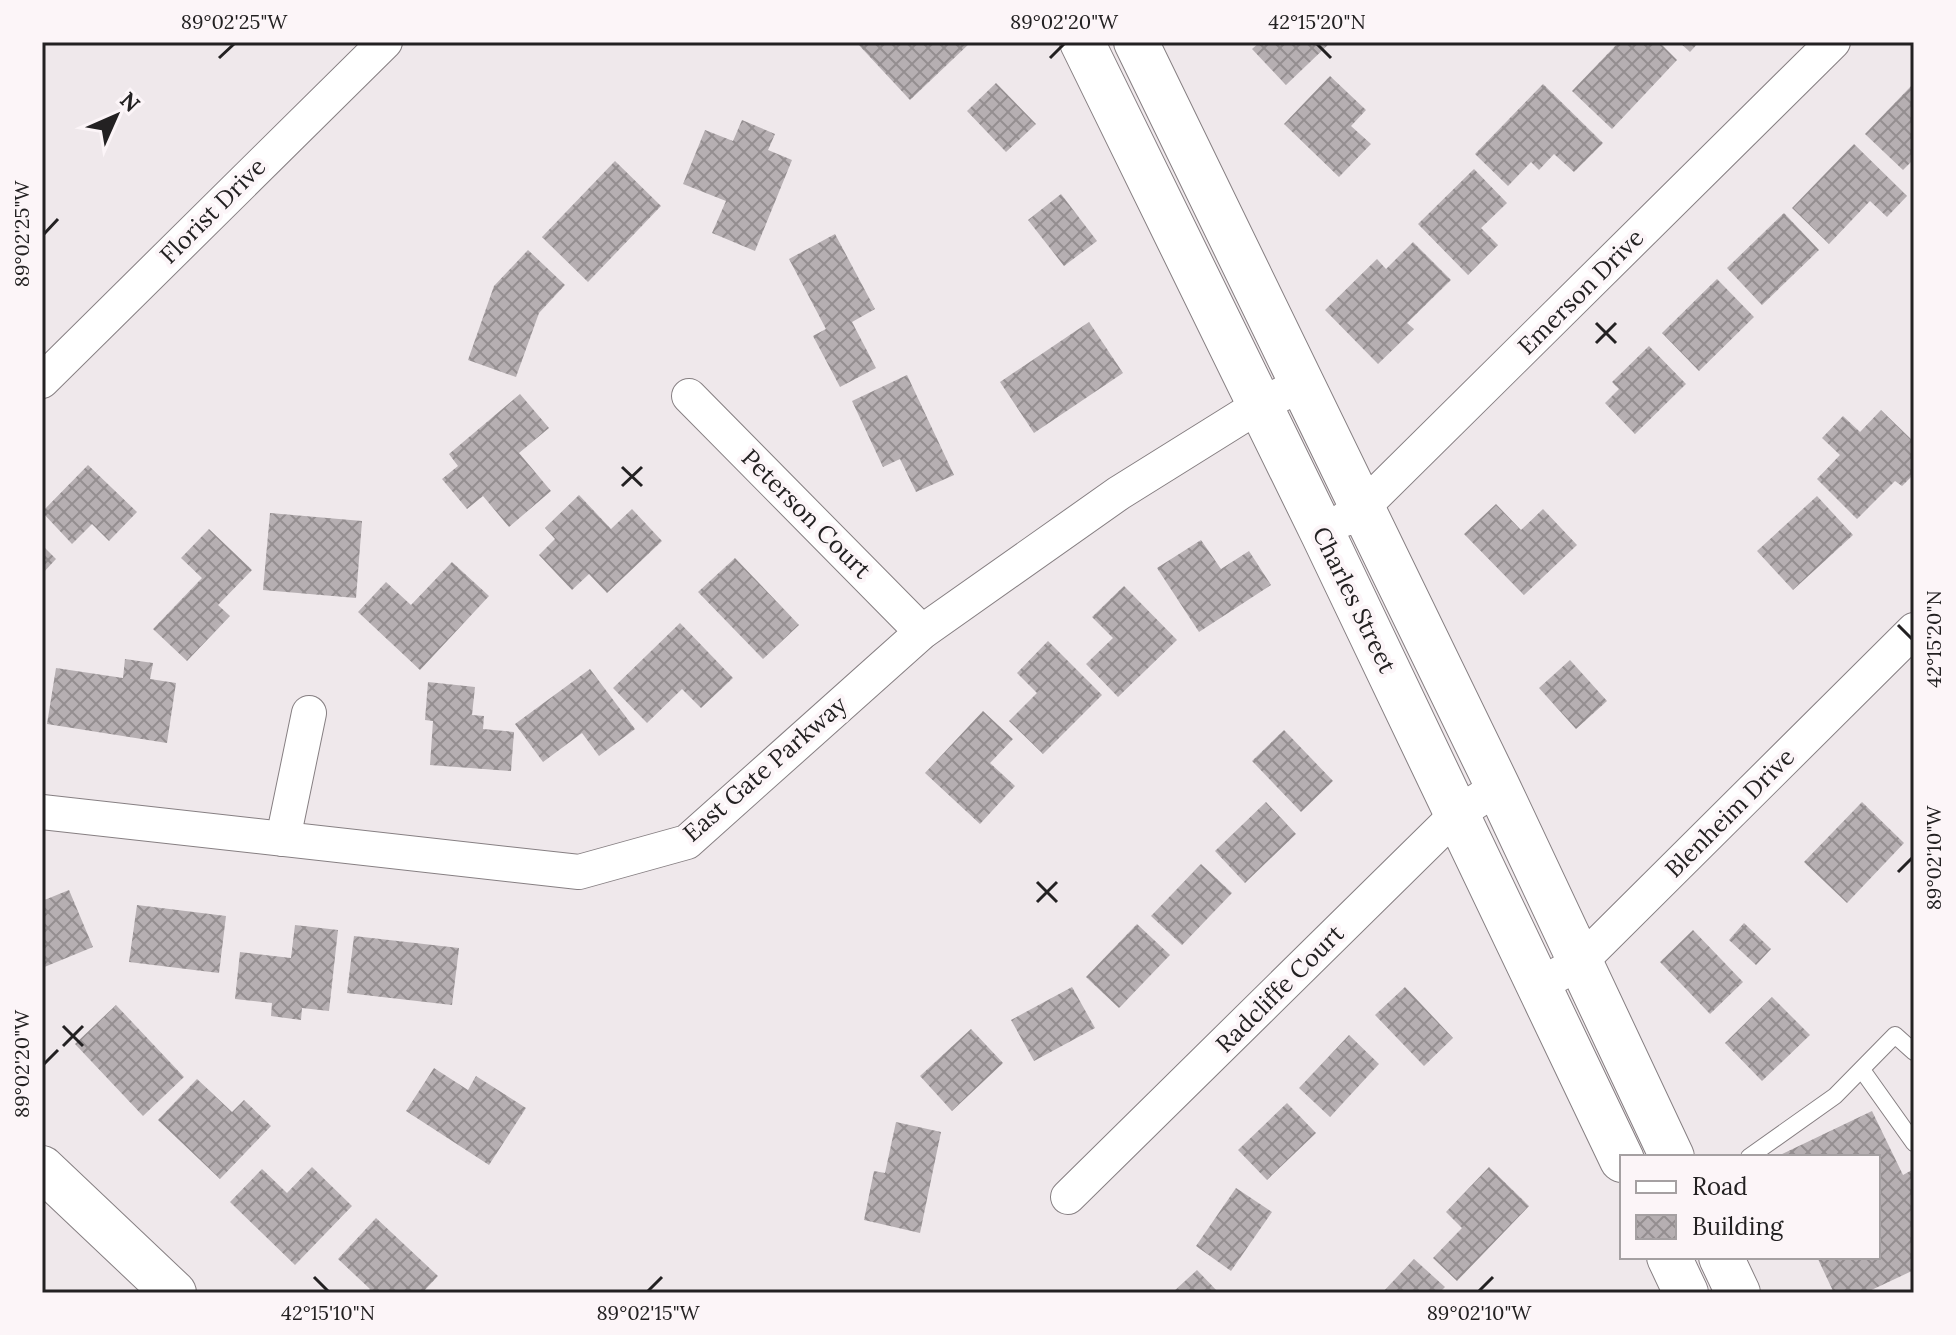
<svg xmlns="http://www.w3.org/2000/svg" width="1956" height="1335" font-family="Lora,serif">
  <defs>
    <pattern id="building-cross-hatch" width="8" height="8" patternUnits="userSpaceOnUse" patternTransform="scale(2)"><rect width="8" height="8" fill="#b6afb2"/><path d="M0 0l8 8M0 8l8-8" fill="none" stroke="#948e90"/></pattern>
  </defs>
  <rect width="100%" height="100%" fill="#efe8eb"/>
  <!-- building -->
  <g fill="url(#building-cross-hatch)">
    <path d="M856,42H971L910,100Z"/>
    <path d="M1260,42H1331L1286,85L1252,49Z"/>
    <path d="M1619,42H1659L1677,60L1612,129L1572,91Z"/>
    <path d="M1679,42H1699L1690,52Z"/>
    <path d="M1330,76L1366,110L1351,126L1371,144L1339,177L1284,124Z"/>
    <path d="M996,83L1036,124L1006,152L967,111Z"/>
    <path d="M1914,83V159L1903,170L1865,134Z"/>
    <path d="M1543,84L1603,143L1574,172L1554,154L1539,170L1531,162L1508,186L1475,154Z"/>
    <path d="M742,120L775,134L768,150L792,160L755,251L712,233L726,201L683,184L705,130L733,141Z"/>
    <path d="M1854,144L1907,196L1887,217L1870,201L1829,244L1792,208Z"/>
    <path d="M615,161L661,206L588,282L542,237Z"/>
    <path d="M1474,169L1507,203L1481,228L1498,245L1468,275L1418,224Z"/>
    <path d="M1061,194L1097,241L1064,266L1028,220Z"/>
    <path d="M1784,213L1819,250L1762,305L1727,268Z"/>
    <path d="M835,234L875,309L852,322L876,368L840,387L813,336L826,329L789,259Z"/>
    <path d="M1413,242L1451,280L1407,323L1414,329L1378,364L1325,310L1377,259L1386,269Z"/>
    <path d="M528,250L565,285L539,313L516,377L468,360L494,286Z"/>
    <path d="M1717,279L1754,317L1699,371L1662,333Z"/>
    <path d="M1089,322L1123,373L1034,433L1000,382Z"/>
    <path d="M1649,346L1686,384L1635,434L1605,403L1619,389L1612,382Z"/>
    <path d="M907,375L954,475L916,492L900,459L883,467L852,401Z"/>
    <path d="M520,394L549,428L519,453L551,491L509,527L483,496L467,509L442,479L458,466L449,454Z"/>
    <path d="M1881,410L1914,442V474L1902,486L1895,481L1857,519L1817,479L1840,455L1822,438L1843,416L1860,432Z"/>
    <path d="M88,465L137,512L109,541L92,524L72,544L42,512Z"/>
    <path d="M579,495L611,529L632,509L662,541L607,593L589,574L572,590L539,555L555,539L545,528Z"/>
    <path d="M1817,496L1853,535L1793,590L1757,551Z"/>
    <path d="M1496,504L1521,530L1543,509L1577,545L1524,595L1464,534Z"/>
    <path d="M270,513L362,521L356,598L263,590Z"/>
    <path d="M209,529L252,570L218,605L230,616L187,661L153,629L202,578L181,558Z"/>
    <path d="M1201,540L1221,569L1249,551L1271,585L1199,632L1157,568Z"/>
    <path d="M42,545L56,559L42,574Z"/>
    <path d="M735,558L799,625L763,659L698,592Z"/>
    <path d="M452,562L489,596L420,670L358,612L386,582L411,605Z"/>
    <path d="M1124,586L1177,640L1118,697L1086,664L1113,638L1092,617Z"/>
    <path d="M680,623L733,678L701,708L682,689L647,723L613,688Z"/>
    <path d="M1048,641L1102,695L1043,754L1009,721L1037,693L1017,673Z"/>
    <path d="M125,659L153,663L150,679L176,683L167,743L47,724L56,668L123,678Z"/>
    <path d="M1570,660L1607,701L1576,729L1539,688Z"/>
    <path d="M590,669L635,729L599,756L582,733L543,762L515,724Z"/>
    <path d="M428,682L475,687L472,715L484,716L483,729L514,732L511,771L430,765L433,721L425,720Z"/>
    <path d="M983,711L1013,739L990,763L1015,786L980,824L925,773Z"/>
    <path d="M1284,730L1333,781L1301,812L1252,761Z"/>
    <path d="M1266,802L1296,834L1245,883L1215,851Z"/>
    <path d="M1862,802L1904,843L1847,903L1804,862Z"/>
    <path d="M1201,864L1232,893L1182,945L1151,916Z"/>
    <path d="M69,890L93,947L42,968V901Z"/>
    <path d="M137,905L226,916L219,973L129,962Z"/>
    <path d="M1744,923L1771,949L1756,965L1729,940Z"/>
    <path d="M1137,924L1170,955L1119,1008L1086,977Z"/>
    <path d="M295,925L338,930L329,1011L302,1008L301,1020L271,1016L272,1003L235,999L240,952L291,958Z"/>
    <path d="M1693,930L1743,982L1710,1014L1660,962Z"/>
    <path d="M354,936L459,948L452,1005L347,993Z"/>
    <path d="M1072,987L1095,1028L1034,1061L1011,1020Z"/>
    <path d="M1405,987L1453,1038L1424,1066L1375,1015Z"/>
    <path d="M1772,997L1810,1035L1762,1081L1725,1043Z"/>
    <path d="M116,1005L184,1077L143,1116L75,1044Z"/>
    <path d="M971,1029L1003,1063L952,1111L920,1076Z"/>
    <path d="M1349,1035L1379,1064L1330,1117L1299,1088Z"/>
    <path d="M434,1068L468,1090L476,1076L526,1108L489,1165L406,1111Z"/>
    <path d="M197,1079L232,1112L244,1100L271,1126L220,1179L158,1120Z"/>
    <path d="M1287,1103L1316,1133L1267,1180L1238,1150Z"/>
    <path d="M1872,1111L1903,1175L1912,1170L1914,1173V1270L1865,1293H1834L1817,1257H1878V1157H1776Z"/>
    <path d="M896,1122L941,1132L920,1233L864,1220L874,1171L885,1173Z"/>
    <path d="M312,1167L352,1206L295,1265L230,1202L262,1169L287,1193Z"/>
    <path d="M1489,1167L1529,1206L1457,1281L1433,1258L1462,1228L1446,1212Z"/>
    <path d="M1236,1188L1272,1212L1231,1271L1196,1246Z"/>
    <path d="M376,1218L438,1276L422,1293H366L370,1289L338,1259Z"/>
    <path d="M1414,1259L1445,1287L1439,1293H1382Z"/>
    <path d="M1197,1270L1219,1293H1172Z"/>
  </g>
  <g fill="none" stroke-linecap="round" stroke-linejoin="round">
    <defs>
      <g id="service">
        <path d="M1862,1070L1914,1143"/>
        <path d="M1749,1157L1835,1096L1895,1035L1914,1052"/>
      </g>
      <g id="minor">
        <path d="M42,381L385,42"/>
        <path d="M689,396L922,632"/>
        <path d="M1345,519L1363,507L1833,42"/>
        <path d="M42,812L579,872L687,842L922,632L1119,493L1260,405L1282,394"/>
        <path d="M283,839L309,713"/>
        <path d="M1539,985L1579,963L1914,630"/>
        <path d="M1068,1197L1457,814L1498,787"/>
      </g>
      <g id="secondary">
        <path d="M1082,42L1323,534L1622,1160"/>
        <path d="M1136,42L1498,787L1672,1157"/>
        <path d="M42,1168L174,1293"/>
        <path d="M1669,1257L1686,1293"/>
        <path d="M1721,1257L1738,1293"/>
      </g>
    </defs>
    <!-- service casing -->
    <use href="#service" stroke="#867f82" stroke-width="18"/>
    <!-- minor casing -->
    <use href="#minor" stroke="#867f82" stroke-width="36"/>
    <!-- secondary casing -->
    <use href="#secondary" stroke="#867f82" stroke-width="46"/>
    <!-- service -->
    <use href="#service" stroke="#fff" stroke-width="16"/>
    <!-- minor -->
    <use href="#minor" stroke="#fff" stroke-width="34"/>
    <!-- secondary -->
    <use href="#secondary" stroke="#fff" stroke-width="44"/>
  </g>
  <!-- ticks -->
  <path fill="none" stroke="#232122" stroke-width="3" d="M1317,44L1331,58M219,58L234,44M1050,58L1064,44M44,234L58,219M1596,323L1616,343M1596,343L1616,323M622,467L642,486M622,486L642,467M1898,625L1912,639M1898,872L1912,858M1037,882L1057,902M1037,902L1057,882M63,1026L83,1046M63,1046L83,1026M44,1064L58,1050M314,1277L328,1291M648,1291L662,1277M1479,1291L1493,1277"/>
  <g text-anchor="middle" stroke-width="8" stroke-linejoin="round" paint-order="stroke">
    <!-- street labels -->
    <g font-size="24" fill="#232122" stroke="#fcf5f8">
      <text transform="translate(213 211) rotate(-45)" y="8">Florist Drive</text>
      <text transform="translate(1581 292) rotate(-45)" y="8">Emerson Drive</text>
      <text transform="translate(806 514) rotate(45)" y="8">Peterson Court</text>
      <text transform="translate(1354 600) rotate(64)" y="8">Charles Street</text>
      <text transform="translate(765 769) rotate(-41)" y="8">East Gate Parkway</text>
      <text transform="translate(1730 813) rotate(-45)" y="8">Blenheim Drive</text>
      <text transform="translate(1280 989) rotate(-45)" y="8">Radcliffe Court</text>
    </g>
  </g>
  <!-- border -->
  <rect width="1956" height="1335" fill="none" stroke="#fcf5f8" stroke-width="88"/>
  <!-- legend -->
  <rect x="1620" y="1155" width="260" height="104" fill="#fcf5f8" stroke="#a5a0a2" stroke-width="2"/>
  <rect x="1636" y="1181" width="40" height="12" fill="#ffffff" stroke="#a5a0a2" stroke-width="2"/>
  <text x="1692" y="1195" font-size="24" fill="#232122">Road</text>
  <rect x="1636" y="1215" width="40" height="24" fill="url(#building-cross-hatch)" stroke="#a5a0a2" stroke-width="2"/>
  <text x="1692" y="1235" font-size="24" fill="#232122">Building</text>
  <!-- north arrow -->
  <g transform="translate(116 116) rotate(45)" stroke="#fcf5f8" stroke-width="6" paint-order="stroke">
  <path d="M0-6L14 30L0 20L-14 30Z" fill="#232122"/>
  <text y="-12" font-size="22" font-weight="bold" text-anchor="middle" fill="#232122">N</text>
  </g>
  <rect x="44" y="44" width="1868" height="1247" fill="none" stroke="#232122" stroke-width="3"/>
  <g font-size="20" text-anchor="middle" fill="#232122">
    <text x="234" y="29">89°02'25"W</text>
    <text x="1064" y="29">89°02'20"W</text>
    <text x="1317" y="29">42°15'20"N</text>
    <text transform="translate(22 234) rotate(-90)" y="7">89°02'25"W</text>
    <text transform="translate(1934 639) rotate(-90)" y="7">42°15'20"N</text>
    <text transform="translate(1934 858) rotate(-90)" y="7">89°02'10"W</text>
    <text transform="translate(22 1064) rotate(-90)" y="7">89°02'20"W</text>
    <text x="328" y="1320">42°15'10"N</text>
    <text x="648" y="1320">89°02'15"W</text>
    <text x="1479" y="1320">89°02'10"W</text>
  </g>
</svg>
